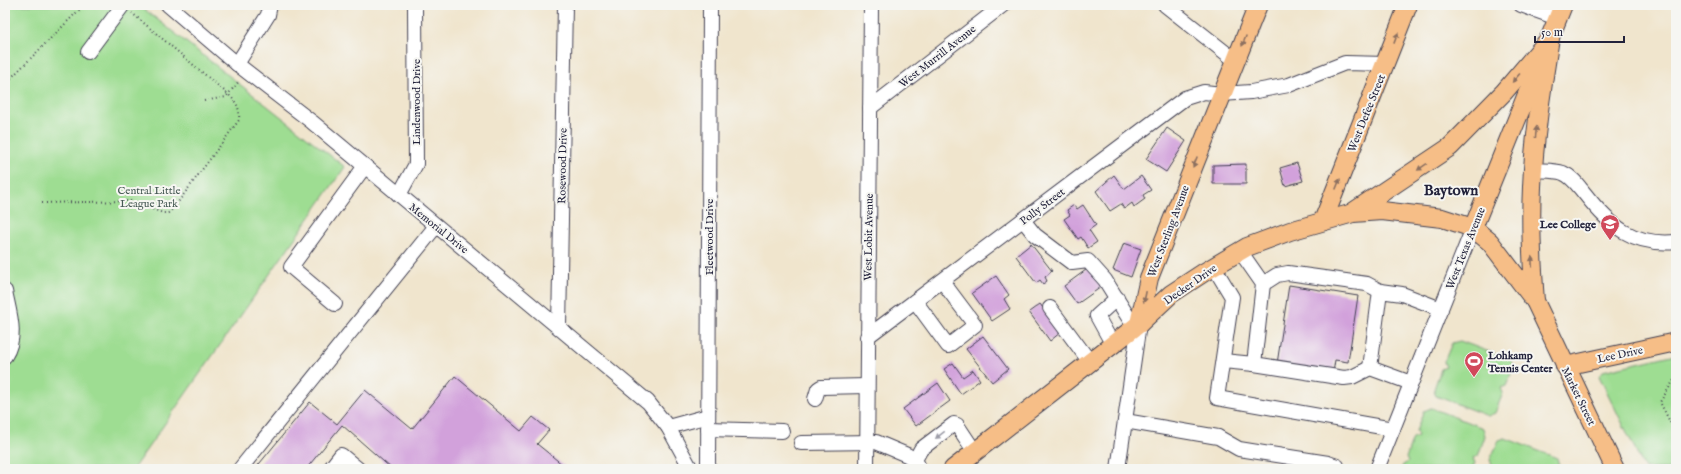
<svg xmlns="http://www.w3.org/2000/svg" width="1681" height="474" font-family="'IM FELL English',serif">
  <rect width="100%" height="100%" fill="#f6f6f2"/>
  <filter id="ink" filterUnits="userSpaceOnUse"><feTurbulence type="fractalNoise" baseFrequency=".025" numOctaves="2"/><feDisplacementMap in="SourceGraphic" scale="8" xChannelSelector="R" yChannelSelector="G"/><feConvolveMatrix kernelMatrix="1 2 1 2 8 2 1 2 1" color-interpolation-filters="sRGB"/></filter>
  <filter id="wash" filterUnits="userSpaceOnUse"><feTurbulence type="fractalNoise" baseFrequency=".012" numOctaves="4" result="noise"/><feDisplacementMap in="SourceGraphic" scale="16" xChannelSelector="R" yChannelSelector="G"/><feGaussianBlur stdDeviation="0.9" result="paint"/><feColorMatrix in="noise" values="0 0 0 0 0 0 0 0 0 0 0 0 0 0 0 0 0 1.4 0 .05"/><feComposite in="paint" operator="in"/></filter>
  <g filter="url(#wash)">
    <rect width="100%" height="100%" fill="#f0e5cd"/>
    <!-- green -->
    <g fill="#9edd92" stroke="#608066">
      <path d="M5,5H139L345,167L133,469H5Z"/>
      <path d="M1460,341L1511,360L1514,366L1506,386L1501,388L1503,393L1495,413L1488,416L1436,396L1434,389L1441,369L1446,367L1444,362L1452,343Z"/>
      <path d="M1676,354V469H1645L1599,376L1603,371Z"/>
      <path d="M1431,408L1483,428L1485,436L1478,456L1473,458L1475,463L1472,469H1401L1403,465L1408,462L1406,458L1413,438L1418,436L1416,431L1424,411Z"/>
      <path d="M1505,438L1557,458L1559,465L1558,469H1487L1492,465L1490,460L1499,440Z"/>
    </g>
    <g id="blocks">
      <!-- building -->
      <g fill="#d2a1db">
        <path d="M1167,128L1186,141L1166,172L1146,159Z"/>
        <path d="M1297,163L1303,181L1285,186L1280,168Z"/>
        <path d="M1246,164V184H1213V165Z"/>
        <path d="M1114,175L1124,189L1141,176L1151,190L1143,195L1145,199L1134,207L1132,203L1124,209L1121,204L1110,211L1096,191Z"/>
        <path d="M1074,205L1077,209L1083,205L1096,225L1089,230L1097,242L1088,248L1081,237L1078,239L1064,219L1070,215L1067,210Z"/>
        <path d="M1124,243L1141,249L1131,277L1113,270Z"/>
        <path d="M1031,244L1052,271L1045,277L1047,281L1043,284L1040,280L1036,283L1016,256Z"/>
        <path d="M1090,267L1104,285L1077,304L1064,286Z"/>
        <path d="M996,276L1009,295L1004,299L1010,309L992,321L972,293Z"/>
        <path d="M1289,285L1358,296L1348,362L1335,360L1333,373L1277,364Z"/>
        <path d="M1040,304L1061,332L1050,341L1029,312Z"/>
        <path d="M983,336L1008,369L992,382L966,349Z"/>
        <path d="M953,363L963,377L973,370L980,380L961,394L944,369Z"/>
        <path d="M455,376L521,431L533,417L549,430L537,444L568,469H392L342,425L306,469H255L310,402L337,424L365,390L412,429Z"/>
        <path d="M938,383L950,401L916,426L903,409Z"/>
      </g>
    </g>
  </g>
  <g filter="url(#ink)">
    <use href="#blocks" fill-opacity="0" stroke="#413f51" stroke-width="1"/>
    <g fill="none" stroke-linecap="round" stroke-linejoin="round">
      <defs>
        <g id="minor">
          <path d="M168,5L237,64L312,122L648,402L668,427L691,469"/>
          <path d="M1165,5L1236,61"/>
          <path d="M1521,5L1557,18"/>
          <path d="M88,52L123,5"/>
          <path d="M237,64L268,15L270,5"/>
          <path d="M870,108L1003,5"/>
          <path d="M1533,170C1542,171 1554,170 1563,173C1573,177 1579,187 1585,194C1610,226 1633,246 1676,242"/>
          <path d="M399,195L416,164L415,5"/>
          <path d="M1023,220L1035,235L1072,263L1088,261L1105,280L1135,328"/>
          <path d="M1240,251L1263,284L1254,364L1344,378L1352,377L1370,368L1411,383"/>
          <path d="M1214,267L1232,297L1217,398L1393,429"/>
          <path d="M1263,284L1277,275L1288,273L1367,284L1380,291"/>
          <path d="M5,291C9,312 18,336 5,356"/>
          <path d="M915,301L948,346L975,325L942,281"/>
          <path d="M335,304L291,267L365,166"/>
          <path d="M1050,308L1090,362"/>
          <path d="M559,327L565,5"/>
          <path d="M867,337L1185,98L1204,92L1222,94L1251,92L1289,85L1345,63L1386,64"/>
          <path d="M1113,345L1097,316L1117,298"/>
          <path d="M1223,361L1254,364"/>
          <path d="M1370,368L1380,291L1402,294L1441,309"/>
          <path d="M815,399L818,389L821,387L867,386"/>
          <path d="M1125,421L1218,437L1239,449L1328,463L1337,466V469"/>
          <path d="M668,427L708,416"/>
          <path d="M708,429L782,431"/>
          <path d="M801,443L876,442L907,455L915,460L920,469"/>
          <path d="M915,460L921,449L954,424L957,425L975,452"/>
          <path d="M240,469L436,226"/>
          <path d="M330,469L341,455L358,469"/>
          <path d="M708,469L710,5"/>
          <path d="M867,469L871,5"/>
          <path d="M1118,469L1139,324"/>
          <path d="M1377,469L1473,228"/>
        </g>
        <g id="major">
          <path d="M1353,212L1450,147L1504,92L1550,38"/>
          <path d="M1323,221L1408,5"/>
          <path d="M1473,228L1563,5"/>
          <path d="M1535,301C1532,263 1530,225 1532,187C1534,137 1542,88 1550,38"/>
          <path d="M1139,324L1149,278L1258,5"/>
          <path d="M1565,366L1676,342"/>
          <path d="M953,469L1139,324L1171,294L1203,273L1247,247L1290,231L1353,213L1382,211L1442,218L1473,228L1490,242L1535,301L1615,469"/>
        </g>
      </defs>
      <!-- minor casing -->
      <use href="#minor" stroke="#413f51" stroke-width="16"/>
      <!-- major casing -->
      <use href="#major" stroke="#413f51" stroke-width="20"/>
      <!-- path -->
      <g stroke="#413f51" stroke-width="2" stroke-dasharray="1 3" stroke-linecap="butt">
        <path d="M5,84L84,5"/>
        <path d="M204,101L226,97L239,81"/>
        <path d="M42,203L130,201L163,213H168L173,209L239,120C240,108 237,103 229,95L132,13"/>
        <path d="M1676,377L1660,402L1676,434"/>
      </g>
      <!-- minor -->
      <use href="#minor" stroke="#fff" stroke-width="14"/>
      <!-- major -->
      <use href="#major" stroke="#f6be87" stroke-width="18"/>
    </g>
    <!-- one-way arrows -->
    <defs><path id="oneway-solid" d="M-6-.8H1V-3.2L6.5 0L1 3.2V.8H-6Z"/></defs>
    <g fill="#8c7061">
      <use href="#oneway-solid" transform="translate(1396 38) rotate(-69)"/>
      <use href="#oneway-solid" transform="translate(1244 41) rotate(112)"/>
      <use href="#oneway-solid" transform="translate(1516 78) rotate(131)"/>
      <use href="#oneway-solid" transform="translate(1536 132) rotate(-84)"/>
      <use href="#oneway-solid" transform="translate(1195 162) rotate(112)"/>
      <use href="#oneway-solid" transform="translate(1422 167) rotate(145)"/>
      <use href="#oneway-solid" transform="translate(1338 184) rotate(-68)"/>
      <use href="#oneway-solid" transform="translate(1532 262) rotate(-93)"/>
      <use href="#oneway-solid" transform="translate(1145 297) rotate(102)"/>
    </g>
    <use fill="#9c9ca7" href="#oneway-solid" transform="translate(940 435) rotate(142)"/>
  </g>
  <!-- icons -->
  <defs>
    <symbol id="university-pin" viewBox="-11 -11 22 30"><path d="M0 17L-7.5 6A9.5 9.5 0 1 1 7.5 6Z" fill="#d1495b" stroke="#f6f6f2"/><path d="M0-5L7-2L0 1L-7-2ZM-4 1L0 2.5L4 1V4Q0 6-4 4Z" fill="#fff"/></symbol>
    <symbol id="stadium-pin" viewBox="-11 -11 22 30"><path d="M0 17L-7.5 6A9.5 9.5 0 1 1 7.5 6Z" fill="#d1495b" stroke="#f6f6f2"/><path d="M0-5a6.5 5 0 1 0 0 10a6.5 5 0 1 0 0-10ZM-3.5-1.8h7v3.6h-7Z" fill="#fff"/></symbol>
  </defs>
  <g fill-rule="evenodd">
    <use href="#university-pin" x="1599" y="213" width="22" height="30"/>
    <use href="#stadium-pin" x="1463" y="350" width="22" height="30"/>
  </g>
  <g text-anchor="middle" stroke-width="4" stroke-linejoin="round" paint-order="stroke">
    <!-- street labels -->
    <g font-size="11" fill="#22223b" stroke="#f6f6f2">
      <text transform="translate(937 56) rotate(-38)" y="4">West Murrill Avenue</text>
      <text transform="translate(416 102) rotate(-90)" y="4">Lindenwood Drive</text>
      <text transform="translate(1366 113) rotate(-68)" y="4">West Defee Street</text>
      <text transform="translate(562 166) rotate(-89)" y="4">Rosewood Drive</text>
      <text transform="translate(1042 206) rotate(-37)" y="4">Polly Street</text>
      <text transform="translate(439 228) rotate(39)" y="4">Memorial Drive</text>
      <text transform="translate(1168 231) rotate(-69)" y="4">West Sterling Avenue</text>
      <text transform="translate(709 237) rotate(-90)" y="4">Fleetwood Drive</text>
      <text transform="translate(868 237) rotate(-89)" y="4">West Lobit Avenue</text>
      <text transform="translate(1465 248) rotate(-68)" y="4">West Texas Avenue</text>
      <text transform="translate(1190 284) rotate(-35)" y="4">Decker Drive</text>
      <text transform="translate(1620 354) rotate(-12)" y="4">Lee Drive</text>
      <text transform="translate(1579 396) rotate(64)" y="4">Market Street</text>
    </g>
    <!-- park labels -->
    <g font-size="11" fill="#475a55" stroke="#f6f6f2">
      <text x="149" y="194">Central Little<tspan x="149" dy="13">League Park</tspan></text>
    </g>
    <!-- poi labels -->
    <g font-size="11" font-weight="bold" fill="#22223b" stroke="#f6f6f2" text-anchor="end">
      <text x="1596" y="228">Lee College</text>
      <text x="1488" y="359" text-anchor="start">Lohkamp<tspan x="1488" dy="13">Tennis Center</tspan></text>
    </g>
    <!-- district labels -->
    <g font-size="15" font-weight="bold" fill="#22223b" stroke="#f6f6f2">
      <text x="1451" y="195">Baytown</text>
    </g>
  </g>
  <!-- margin -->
  <rect width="1681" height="474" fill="none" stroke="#f6f6f2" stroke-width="20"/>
  <!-- scale -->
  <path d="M1535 36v6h89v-6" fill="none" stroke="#22223b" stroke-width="2"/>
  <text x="1541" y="36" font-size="12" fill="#22223b" stroke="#f6f6f2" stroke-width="3" paint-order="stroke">50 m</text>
</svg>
